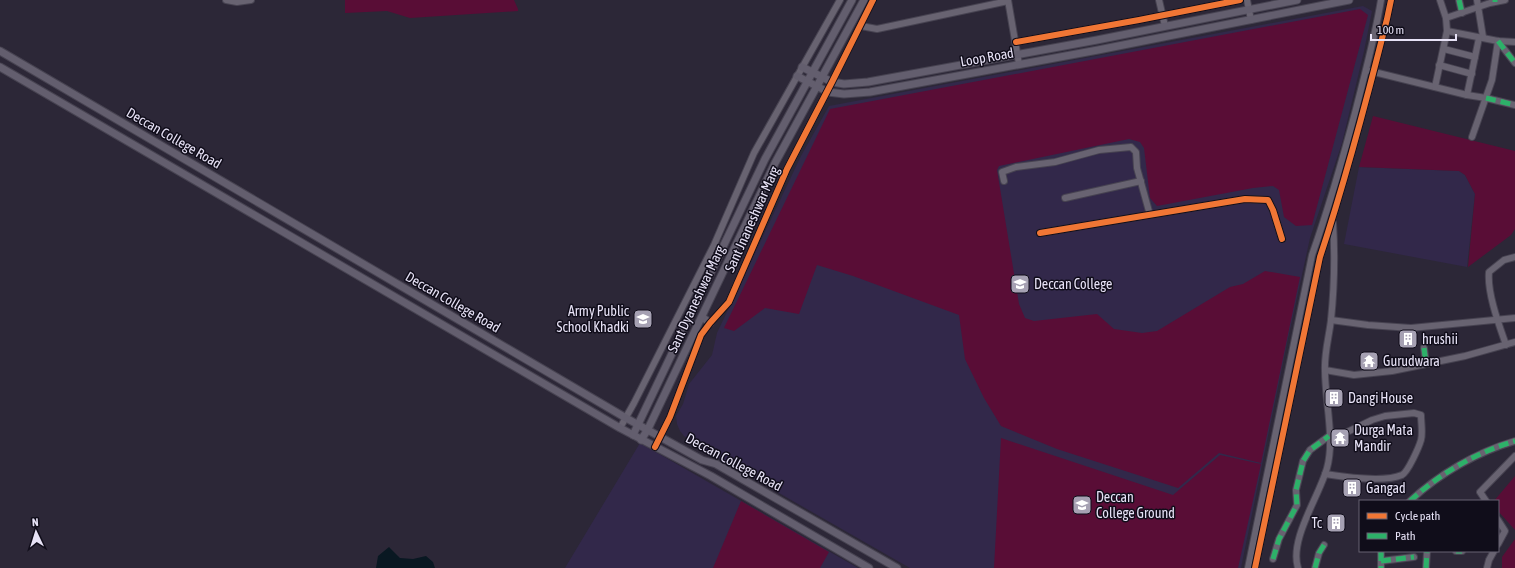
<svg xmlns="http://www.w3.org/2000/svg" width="1515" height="568" font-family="'Asap Condensed',sans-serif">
  <rect width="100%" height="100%" fill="#2c2737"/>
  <!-- built -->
  <g fill="#32284a">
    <path d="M1363,6L1372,11L1364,51L1342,143L1310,238L1287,343L1241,568H910L723,461L684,436L680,431L677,424L676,416L683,404L689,384L712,355L717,333L801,156L829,106Z"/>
    <path d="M1359,167L1459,171L1465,175L1475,194L1467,267L1344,244Z"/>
    <path d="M640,443L858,568H565Z"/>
  </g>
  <!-- green -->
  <g fill="#590d36">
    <path d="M345,0H514L518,9V11L410,18L387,11L345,13Z"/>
    <path d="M1360,9L1368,15L1312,225L1296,226L1284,217L1279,190L1273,186L1253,188L1157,206L1150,198L1144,148L1140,142L1129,139L999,166L997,170L1019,304L1025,318L1034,321L1097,314L1114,329L1142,333L1157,331L1230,287L1243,284L1265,271L1300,277L1261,463L1219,453L1178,488L1057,449L1001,426L984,398L965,359L959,315L853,276L817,265L799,314L765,308L734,331L724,328L830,109Z"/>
    <path d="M1373,116L1515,151V229L1511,235L1468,267L1475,194L1465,175L1459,171L1359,167Z"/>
    <path d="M1001,438L1173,495L1220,455L1261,464L1238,568H994Z"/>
    <path d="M1515,476V530L1498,511V501H1494Z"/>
    <path d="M741,501L829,552L820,568H713Z"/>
    <path d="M1515,539V568H1502V557Z"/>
  </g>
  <!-- water -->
  <path fill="#091822" d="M389,547L400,558L413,559L426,556L433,562L435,568H376L378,556Z"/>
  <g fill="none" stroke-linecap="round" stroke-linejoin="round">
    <defs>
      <g id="minor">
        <path d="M226,0L237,2L251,0"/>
        <path d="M1008,0L1019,64"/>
        <path d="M1159,0L1165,26"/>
        <path d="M1247,0L1251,20"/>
        <path d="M1459,0L1462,13"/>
        <path d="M1477,0L1483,37"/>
        <path d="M1446,18L1490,3L1505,0"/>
        <path d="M861,26L877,29L1008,1"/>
        <path d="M1447,31L1498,41L1515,42"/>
        <path d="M1498,41L1515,63"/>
        <path d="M1016,42L1139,20L1240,0"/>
        <path d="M1444,49L1475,57"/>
        <path d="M1439,65L1472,74"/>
        <path d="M1370,71L1467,95L1486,98L1515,105"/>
        <path d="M1435,87L1447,31L1446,18L1440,0"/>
        <path d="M1467,95L1479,38"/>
        <path d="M1472,137L1492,80L1498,41"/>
        <path d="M1004,181L1002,172L1016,167L1055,162L1099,150L1131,147L1136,152L1137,168L1150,215"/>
        <path d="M1065,198L1141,181"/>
        <path d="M1040,233L1245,199L1268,200L1273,210L1282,239"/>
        <path d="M1331,320L1368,325L1411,328L1515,318"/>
        <path d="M1506,345C1499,325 1487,293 1489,272L1504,260L1515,257"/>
        <path d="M1424,348L1426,364"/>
        <path d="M1325,370L1354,375L1392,371L1465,356L1515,342"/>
        <path d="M620,428L634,403L714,245L754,153L840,0"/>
        <path d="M655,447L670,417L701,335L710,323L729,302L787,169L832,82L873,0"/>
        <path d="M1410,501C1439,474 1477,452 1515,441"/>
        <path d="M1486,501L1480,492L1515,456"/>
        <path d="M1498,520L1505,531L1498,544"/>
        <path d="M1381,551V568"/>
        <path d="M1456,551H1462"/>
        <path d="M1273,559L1279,539L1297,505L1296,490L1303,461L1310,450L1329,436L1341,435L1372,420L1385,416L1414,413L1421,415C1421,423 1423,433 1421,440C1419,447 1408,472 1402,475C1384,483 1344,477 1325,474"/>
        <path d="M1381,561L1414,557"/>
        <path d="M1248,568L1312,255C1329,207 1343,158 1356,109C1365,73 1375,37 1381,0"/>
        <path d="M1255,568L1320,257C1346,179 1367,99 1387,19L1391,0"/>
        <path d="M1298,568C1289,539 1319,497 1327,468C1335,439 1325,401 1325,371C1324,354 1329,337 1331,320C1334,290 1335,253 1333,223"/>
        <path d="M1315,568L1319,553L1324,545"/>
        <path d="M1426,568L1427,551"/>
        <path d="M1487,568L1489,560L1494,551"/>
      </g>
      <g id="major">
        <path d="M0,51L626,418L702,460L716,464L897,568"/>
        <path d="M0,67L620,428L711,476L869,568"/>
        <path d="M802,67L832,82L844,84L868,82L1097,40L1297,0"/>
        <path d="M797,76L828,92L844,94L870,92L1098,50L1349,0"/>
        <path d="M702,317L710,323"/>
        <path d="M633,435L765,159L852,0"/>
        <path d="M641,440L648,429L775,163L864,0"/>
      </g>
    </defs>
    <!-- minor casing -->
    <use href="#minor" stroke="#474351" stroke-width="8"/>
    <!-- major casing -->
    <use href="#major" stroke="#474351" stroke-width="9"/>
    <!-- minor -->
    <use href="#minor" stroke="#686371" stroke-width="6"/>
    <!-- major -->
    <use href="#major" stroke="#635e6e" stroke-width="7"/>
    <!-- quiet -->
    <g stroke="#2db169" stroke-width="5" stroke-dasharray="10 5" stroke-linecap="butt">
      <path d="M1459,0L1462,13"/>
      <path d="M1495,0V2"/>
      <path d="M1498,41L1515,63"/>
      <path d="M1486,98L1515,105"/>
      <path d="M1424,348L1426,364"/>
      <path d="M1410,501C1439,474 1477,452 1515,441"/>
      <path d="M1381,551V568"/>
      <path d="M1456,551H1462"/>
      <path d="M1273,559L1279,539L1297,505L1296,490L1303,461L1310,450L1329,436"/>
      <path d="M1381,561L1414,557"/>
      <path d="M1315,568L1319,553L1324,545"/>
      <path d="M1426,568L1427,551"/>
    </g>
    <defs>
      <g id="cycleway">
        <path d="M1016,42L1139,20L1240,0"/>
        <path d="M1040,233L1245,199L1268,200L1273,210L1282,239"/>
        <path d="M655,447L670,417L701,335L710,323L729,302L787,169L832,82L873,0"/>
        <path d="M1255,568L1320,257C1346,179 1367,99 1387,19L1391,0"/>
      </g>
    </defs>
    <!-- cycleway casing -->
    <use href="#cycleway" stroke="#100d1a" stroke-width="8"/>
    <!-- cycleway -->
    <use href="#cycleway" stroke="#f07635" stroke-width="6"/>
  </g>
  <!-- icons -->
  <defs>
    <symbol id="university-square" viewBox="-11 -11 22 22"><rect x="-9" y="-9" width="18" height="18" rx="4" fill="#a6a1b3" stroke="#100d1a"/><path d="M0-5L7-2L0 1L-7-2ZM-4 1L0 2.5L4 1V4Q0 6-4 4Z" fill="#fff"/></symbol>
    <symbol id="school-square" viewBox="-11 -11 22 22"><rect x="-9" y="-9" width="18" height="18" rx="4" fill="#a6a1b3" stroke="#100d1a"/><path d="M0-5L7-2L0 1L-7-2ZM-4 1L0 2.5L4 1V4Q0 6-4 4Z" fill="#fff"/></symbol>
    <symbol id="building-square" viewBox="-11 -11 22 22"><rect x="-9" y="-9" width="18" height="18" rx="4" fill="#a6a1b3" stroke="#100d1a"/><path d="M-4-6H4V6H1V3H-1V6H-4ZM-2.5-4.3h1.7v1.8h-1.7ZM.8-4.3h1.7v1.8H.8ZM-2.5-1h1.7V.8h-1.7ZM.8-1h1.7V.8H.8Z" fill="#fff"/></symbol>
    <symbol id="temple-square" viewBox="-11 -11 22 22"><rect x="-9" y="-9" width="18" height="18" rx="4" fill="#a6a1b3" stroke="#100d1a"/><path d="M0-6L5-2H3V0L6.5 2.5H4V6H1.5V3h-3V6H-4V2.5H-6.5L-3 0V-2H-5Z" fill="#fff"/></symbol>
  </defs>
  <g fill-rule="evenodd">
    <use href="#university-square" x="1009" y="273" width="22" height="22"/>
    <use href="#school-square" x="632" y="308" width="22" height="22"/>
    <use href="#building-square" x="1397" y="328" width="22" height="22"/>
    <use href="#temple-square" x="1358" y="350" width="22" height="22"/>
    <use href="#building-square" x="1323" y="387" width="22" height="22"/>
    <use href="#temple-square" x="1329" y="427" width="22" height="22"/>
    <use href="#building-square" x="1341" y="477" width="22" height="22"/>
    <use href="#university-square" x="1071" y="494" width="22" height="22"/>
    <use href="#building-square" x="1325" y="512" width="22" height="22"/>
  </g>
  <g text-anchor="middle" stroke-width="3" stroke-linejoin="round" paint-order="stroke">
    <!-- street labels -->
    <g font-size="14" fill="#e7e2f6" stroke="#100d1a">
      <text transform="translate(987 57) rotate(-10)" y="5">Loop Road</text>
      <text transform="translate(174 138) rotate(30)" y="5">Deccan College Road</text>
      <text transform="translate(752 219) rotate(-66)" y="5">Sant Jnaneshwar Marg</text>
      <text transform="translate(696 299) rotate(-65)" y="5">Sant Dyaneshwar Marg</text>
      <text transform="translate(453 302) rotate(30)" y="5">Deccan College Road</text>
      <text transform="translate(734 462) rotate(28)" y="5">Deccan College Road</text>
    </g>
    <!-- poi labels -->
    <g font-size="14" fill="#e7e2f6" stroke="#100d1a" text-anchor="start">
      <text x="1034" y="289">Deccan College</text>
      <text x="629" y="316" text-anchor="end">Army Public<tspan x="629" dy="16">School Khadki</tspan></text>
      <text x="1422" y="344">hrushii</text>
      <text x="1383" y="366">Gurudwara</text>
      <text x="1348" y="403">Dangi House</text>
      <text x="1354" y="435">Durga Mata<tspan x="1354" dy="16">Mandir</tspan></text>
      <text x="1366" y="493">Gangad</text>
      <text x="1096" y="502">Deccan<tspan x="1096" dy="16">College Ground</tspan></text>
      <text x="1322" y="528" text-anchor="end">Tc</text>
    </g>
  </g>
  <!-- legend -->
  <rect x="1359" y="500" width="140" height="52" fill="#100d1a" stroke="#666272"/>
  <rect x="1367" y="513" width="20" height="6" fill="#f07635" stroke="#666272"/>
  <text x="1395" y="520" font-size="12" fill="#e7e2f6">Cycle path</text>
  <rect x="1367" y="533" width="20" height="6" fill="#2db169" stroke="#666272"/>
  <text x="1395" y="540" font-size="12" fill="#e7e2f6">Path</text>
  <!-- north arrow -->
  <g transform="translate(36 532) rotate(356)" stroke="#100d1a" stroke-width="3" paint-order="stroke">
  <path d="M0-3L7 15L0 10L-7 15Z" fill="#e7e2f6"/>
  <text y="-6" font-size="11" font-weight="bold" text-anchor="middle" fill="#e7e2f6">N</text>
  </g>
  <!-- scale -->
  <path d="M1371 34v6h85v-6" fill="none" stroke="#e7e2f6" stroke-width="2"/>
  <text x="1377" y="34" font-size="12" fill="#e7e2f6" stroke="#100d1a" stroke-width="3" paint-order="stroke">100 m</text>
</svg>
